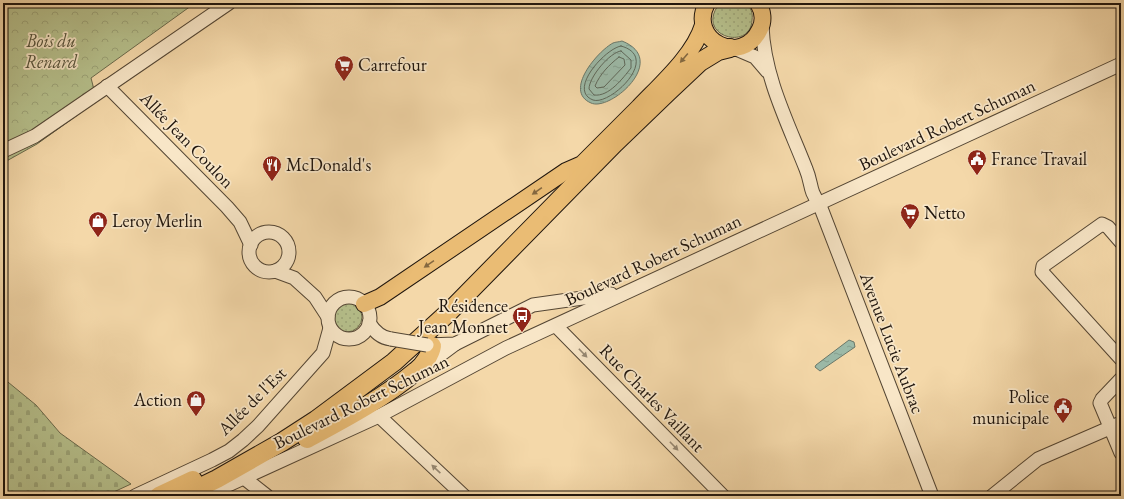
<svg xmlns="http://www.w3.org/2000/svg" width="1124" height="499" font-family="'EB Garamond',serif">
  <defs>
    <pattern id="green-dots" width="8" height="8" patternUnits="userSpaceOnUse"><rect width="8" height="8" fill="#b6c08c"/><path d="M2 2h.1M6 6h.1" fill="none" stroke="#9ca478" stroke-width="1.8" stroke-linecap="round"/></pattern>
    <pattern id="forest-crowns" width="20" height="18" patternUnits="userSpaceOnUse"><rect width="20" height="18" fill="#b6c08c"/><path d="M2 6a3 3 0 1 1 6 0M12 15a3 3 0 1 1 6 0" fill="none" stroke="#9ca478"/></pattern>
    <pattern id="cemetery-stones" width="16" height="16" patternUnits="userSpaceOnUse"><rect width="16" height="16" fill="#b6c08c"/><path d="M2 7V4a2 2 0 0 1 4 0v3zM10 15v-3a2 2 0 0 1 4 0v3z" fill="#9ca478"/></pattern>
    <pattern id="water-ripples" width="26" height="14" patternUnits="userSpaceOnUse"><rect width="26" height="14" fill="#9cbaa8"/><path d="M2 4q2-2 4 0t4 0M15 11q2-2 4 0t4 0" fill="none" stroke="#869f8f"/></pattern>
  </defs>
  <rect width="100%" height="100%" fill="#f4d8a9"/>
  <filter id="stains"><feTurbulence type="fractalNoise" baseFrequency=".005" numOctaves="4"/><feColorMatrix values="0 0 0 0 .2 0 0 0 0 .09 0 0 0 0 .02 0 0 0 .5 -.17"/></filter>
  <radialGradient id="worn" r=".72"><stop offset=".6" stop-color="#630" stop-opacity="0"/><stop offset="1" stop-color="#630" stop-opacity=".3"/></radialGradient>
  <!-- green -->
  <g fill="url(#green-dots)" stroke="#6a6a4c">
    <path d="M720,3H746C751,8 753,13 752,20C751,52 693,36 720,3Z"/>
    <circle cx="347" cy="317" r="15"/>
  </g>
  <!-- forest -->
  <path fill="url(#forest-crowns)" stroke="#6a6a4c" d="M3,3H195L91,78L97,101L37,144L3,163Z"/>
  <!-- cemetery -->
  <path fill="url(#cemetery-stones)" stroke="#6a6a4c" d="M3,378L36,405L60,433L131,484L105,496H3Z"/>
  <!-- water -->
  <g fill="url(#water-ripples)" stroke="#6a786a">
    <path d="M622,41C670,60 610,112 591,103C563,91 598,51 613,43C615,42 619,42 622,41Z"/>
    <path d="M849,340L854,342L855,347L820,371L815,367L816,365Z"/>
  </g>
  <g fill="none" stroke-linecap="round" stroke-linejoin="round">
    <!-- shore -->
    <g stroke="#5e685a" stroke-width="1">
      <path d="M621,46C662,57 610,106 593,100C567,90 606,48 621,46Z"/>
      <path d="M621,51L631,60V68C623,78 609,97 594,95L589,89C589,77 610,52 621,51Z"/>
      <path d="M619,57L624,59L625,65L604,87L597,88L595,86C600,74 609,65 619,57Z"/>
    </g>
    <defs>
      <g id="minor">
        <path d="M762,26C764,77 788,123 806,169C812,183 809,191 819,203L932,496"/>
        <path d="M734,48L755,57L767,71"/>
        <path d="M107,86L227,207L240,222L251,245"/>
        <path d="M3,151L35,136L229,3"/>
        <circle cx="269" cy="252" r="20"/>
        <path d="M1121,242L1108,227L1102,224L1043,266L1042,272L1121,359"/>
        <path d="M275,271L294,278L315,297L328,317"/>
        <circle cx="349" cy="318" r="21"/>
        <path d="M369,323C375,332 381,338 391,339"/>
        <path d="M556,326L723,496"/>
        <path d="M427,345L455,344L533,305L611,294"/>
        <path d="M423,368L455,344"/>
        <path d="M1121,379L1102,399L1100,403L1121,453"/>
        <path d="M379,416L464,496"/>
        <path d="M244,478L267,496"/>
        <path d="M135,496L212,460L229,451L243,440L258,426L323,353L330,328"/>
        <path d="M204,496L379,416L506,348L1121,64"/>
        <path d="M992,496L1038,459L1121,423"/>
      </g>
      <g id="major">
        <path d="M707,3C687,40 742,68 760,29C764,21 763,11 758,3"/>
        <path d="M364,304L380,297L566,171L582,164C601,145 620,126 639,107C661,84 694,55 703,25"/>
      </g>
      <g id="highway">
        <path d="M307,439C344,419 384,398 416,371C423,366 431,354 432,346"/>
        <path d="M159,496L193,480"/>
        <path d="M182,496L217,479L282,442L316,420L394,362L450,311L615,143L668,92L700,62L718,51L730,48"/>
      </g>
    </defs>
    <!-- minor casing -->
    <use href="#minor" stroke="#544634" stroke-width="15"/>
    <!-- major casing -->
    <use href="#major" stroke="#1f150d" stroke-width="18"/>
    <!-- highway casing -->
    <use href="#highway" stroke="#1f150d" stroke-width="20"/>
    <!-- minor -->
    <use href="#minor" stroke="#f8e6c7" stroke-width="13"/>
    <!-- major -->
    <use href="#major" stroke="#eabc74" stroke-width="16"/>
    <!-- highway -->
    <use href="#highway" stroke="#eabc74" stroke-width="18"/>
    <defs>
      <path id="minor-bridge" d="M391,339L427,345"/>
    </defs>
    <!-- minor-bridge casing -->
    <use href="#minor-bridge" stroke="#544634" stroke-width="15" stroke-linecap="butt"/>
    <!-- minor-bridge -->
    <use href="#minor-bridge" stroke="#f8e6c7" stroke-width="13"/>
  </g>
  <!-- one-way arrows -->
  <defs><path id="oneway-solid" d="M-6-.8H1V-3.2L6.5 0L1 3.2V.8H-6Z"/></defs>
  <g fill="#846840">
    <use href="#oneway-solid" transform="translate(684 58) rotate(130)"/>
    <use href="#oneway-solid" transform="translate(537 191) rotate(145)"/>
    <use href="#oneway-solid" transform="translate(429 264) rotate(146)"/>
  </g>
  <g fill="#968873">
    <use href="#oneway-solid" transform="translate(583 353) rotate(46)"/>
    <use href="#oneway-solid" transform="translate(674 446) rotate(46)"/>
    <use href="#oneway-solid" transform="translate(436 469) rotate(-137)"/>
  </g>
  <!-- icons -->
  <defs>
    <symbol id="supermarket-pin" viewBox="-11 -11 22 30"><path d="M0 17L-7.5 6A9.5 9.5 0 1 1 7.5 6Z" fill="#8f2418" stroke="#f8e6c7"/><path d="M-6-5.5h2.5l.6 2H6L4.5 2H-2.5L-4.4-4H-6ZM-1.5 3.2a1.3 1.3 0 1 0 .1 0ZM3 3.2a1.3 1.3 0 1 0 .1 0Z" fill="#fff"/></symbol>
    <symbol id="civic-pin" viewBox="-11 -11 22 30"><path d="M0 17L-7.5 6A9.5 9.5 0 1 1 7.5 6Z" fill="#8f2418" stroke="#f8e6c7"/><path d="M-.6-6.5H3V-4.5H.6V-3L4-1V1h2V6H-6V1h2V-1L-.6-3ZM-1.2 2.5V6h2.4V2.5Z" fill="#fff"/></symbol>
    <symbol id="restaurant-pin" viewBox="-11 -11 22 30"><path d="M0 17L-7.5 6A9.5 9.5 0 1 1 7.5 6Z" fill="#8f2418" stroke="#f8e6c7"/><path d="M-5-6h1v4h1v-4h1v4h1v-4h1v5L-1.5 .5V6h-2V.5L-5-1ZM5-6V6H3V1.5H1.5Q1.5-4 5-6Z" fill="#fff"/></symbol>
    <symbol id="shop-pin" viewBox="-11 -11 22 30"><path d="M0 17L-7.5 6A9.5 9.5 0 1 1 7.5 6Z" fill="#8f2418" stroke="#f8e6c7"/><path d="M-5-2.5h2.3a2.7 3.5 0 0 1 5.4 0H5L5.5 6h-11ZM-1.5-2.5h3a1.5 2.3 0 0 0-3 0Z" fill="#fff"/></symbol>
    <symbol id="bus-pin" viewBox="-11 -11 22 30"><path d="M0 17L-7.5 6A9.5 9.5 0 1 1 7.5 6Z" fill="#8f2418" stroke="#f8e6c7"/><path d="M-5-6H5V4H4V6H2V4H-2V6H-4V4H-5ZM-3.5-4V0h7V-4ZM-3.5 1.2v1.5H-2V1.2ZM2 1.2v1.5H3.5V1.2Z" fill="#fff"/></symbol>
  </defs>
  <g fill-rule="evenodd">
    <use href="#supermarket-pin" x="333" y="54" width="22" height="30"/>
    <use href="#civic-pin" x="966" y="148" width="22" height="30"/>
    <use href="#restaurant-pin" x="261" y="154" width="22" height="30"/>
    <use href="#supermarket-pin" x="899" y="202" width="22" height="30"/>
    <use href="#shop-pin" x="87" y="210" width="22" height="30"/>
    <use href="#bus-pin" x="511" y="305" width="22" height="30"/>
    <use href="#shop-pin" x="185" y="389" width="22" height="30"/>
    <use href="#civic-pin" x="1052" y="396" width="22" height="30"/>
  </g>
  <g text-anchor="middle" stroke-width="3.5" stroke-linejoin="round" paint-order="stroke">
    <!-- park labels -->
    <g font-size="18" font-style="italic" fill="#545139" stroke="#f8e6c7">
      <text x="51" y="47">Bois du<tspan x="51" dy="21">Renard</tspan></text>
    </g>
    <!-- poi labels -->
    <g font-size="18" fill="#1f150d" stroke="#f8e6c7" text-anchor="start">
      <text x="358" y="71">Carrefour</text>
      <text x="991" y="165">France Travail</text>
      <text x="286" y="171">McDonald's</text>
      <text x="924" y="219">Netto</text>
      <text x="112" y="227">Leroy Merlin</text>
      <text x="508" y="312" text-anchor="end">Résidence<tspan x="508" dy="21">Jean Monnet</tspan></text>
      <text x="1049" y="403" text-anchor="end">Police<tspan x="1049" dy="21">municipale</tspan></text>
      <text x="182" y="406" text-anchor="end">Action</text>
    </g>
    <!-- street labels -->
    <g font-size="18" fill="#1f150d" stroke="#f8e6c7">
      <text transform="translate(947 125) rotate(-25)" y="6">Boulevard Robert Schuman</text>
      <text transform="translate(187 140) rotate(46)" y="6">Allée Jean Coulon</text>
      <text transform="translate(653 260) rotate(-25)" y="6">Boulevard Robert Schuman</text>
      <text transform="translate(892 343) rotate(69)" y="6">Avenue Lucie Aubrac</text>
      <text transform="translate(652 398) rotate(46)" y="6">Rue Charles Vaillant</text>
      <text transform="translate(252 401) rotate(-45)" y="6">Allée de l'Est</text>
      <text transform="translate(361 402) rotate(-26)" y="6">Boulevard Robert Schuman</text>
    </g>
  </g>
  <!-- margin -->
  <rect width="1124" height="499" fill="none" stroke="#f4d8a9" stroke-width="16"/>
  <rect x="4" y="4" width="1116" height="491" fill="none" stroke="#1f150d" stroke-width="2"/>
  <rect x="8" y="8" width="1108" height="483" fill="none" stroke="#1f150d"/>
  <rect width="100%" height="100%" filter="url(#stains)"/>
  <rect width="100%" height="100%" fill="url(#worn)"/>
</svg>
